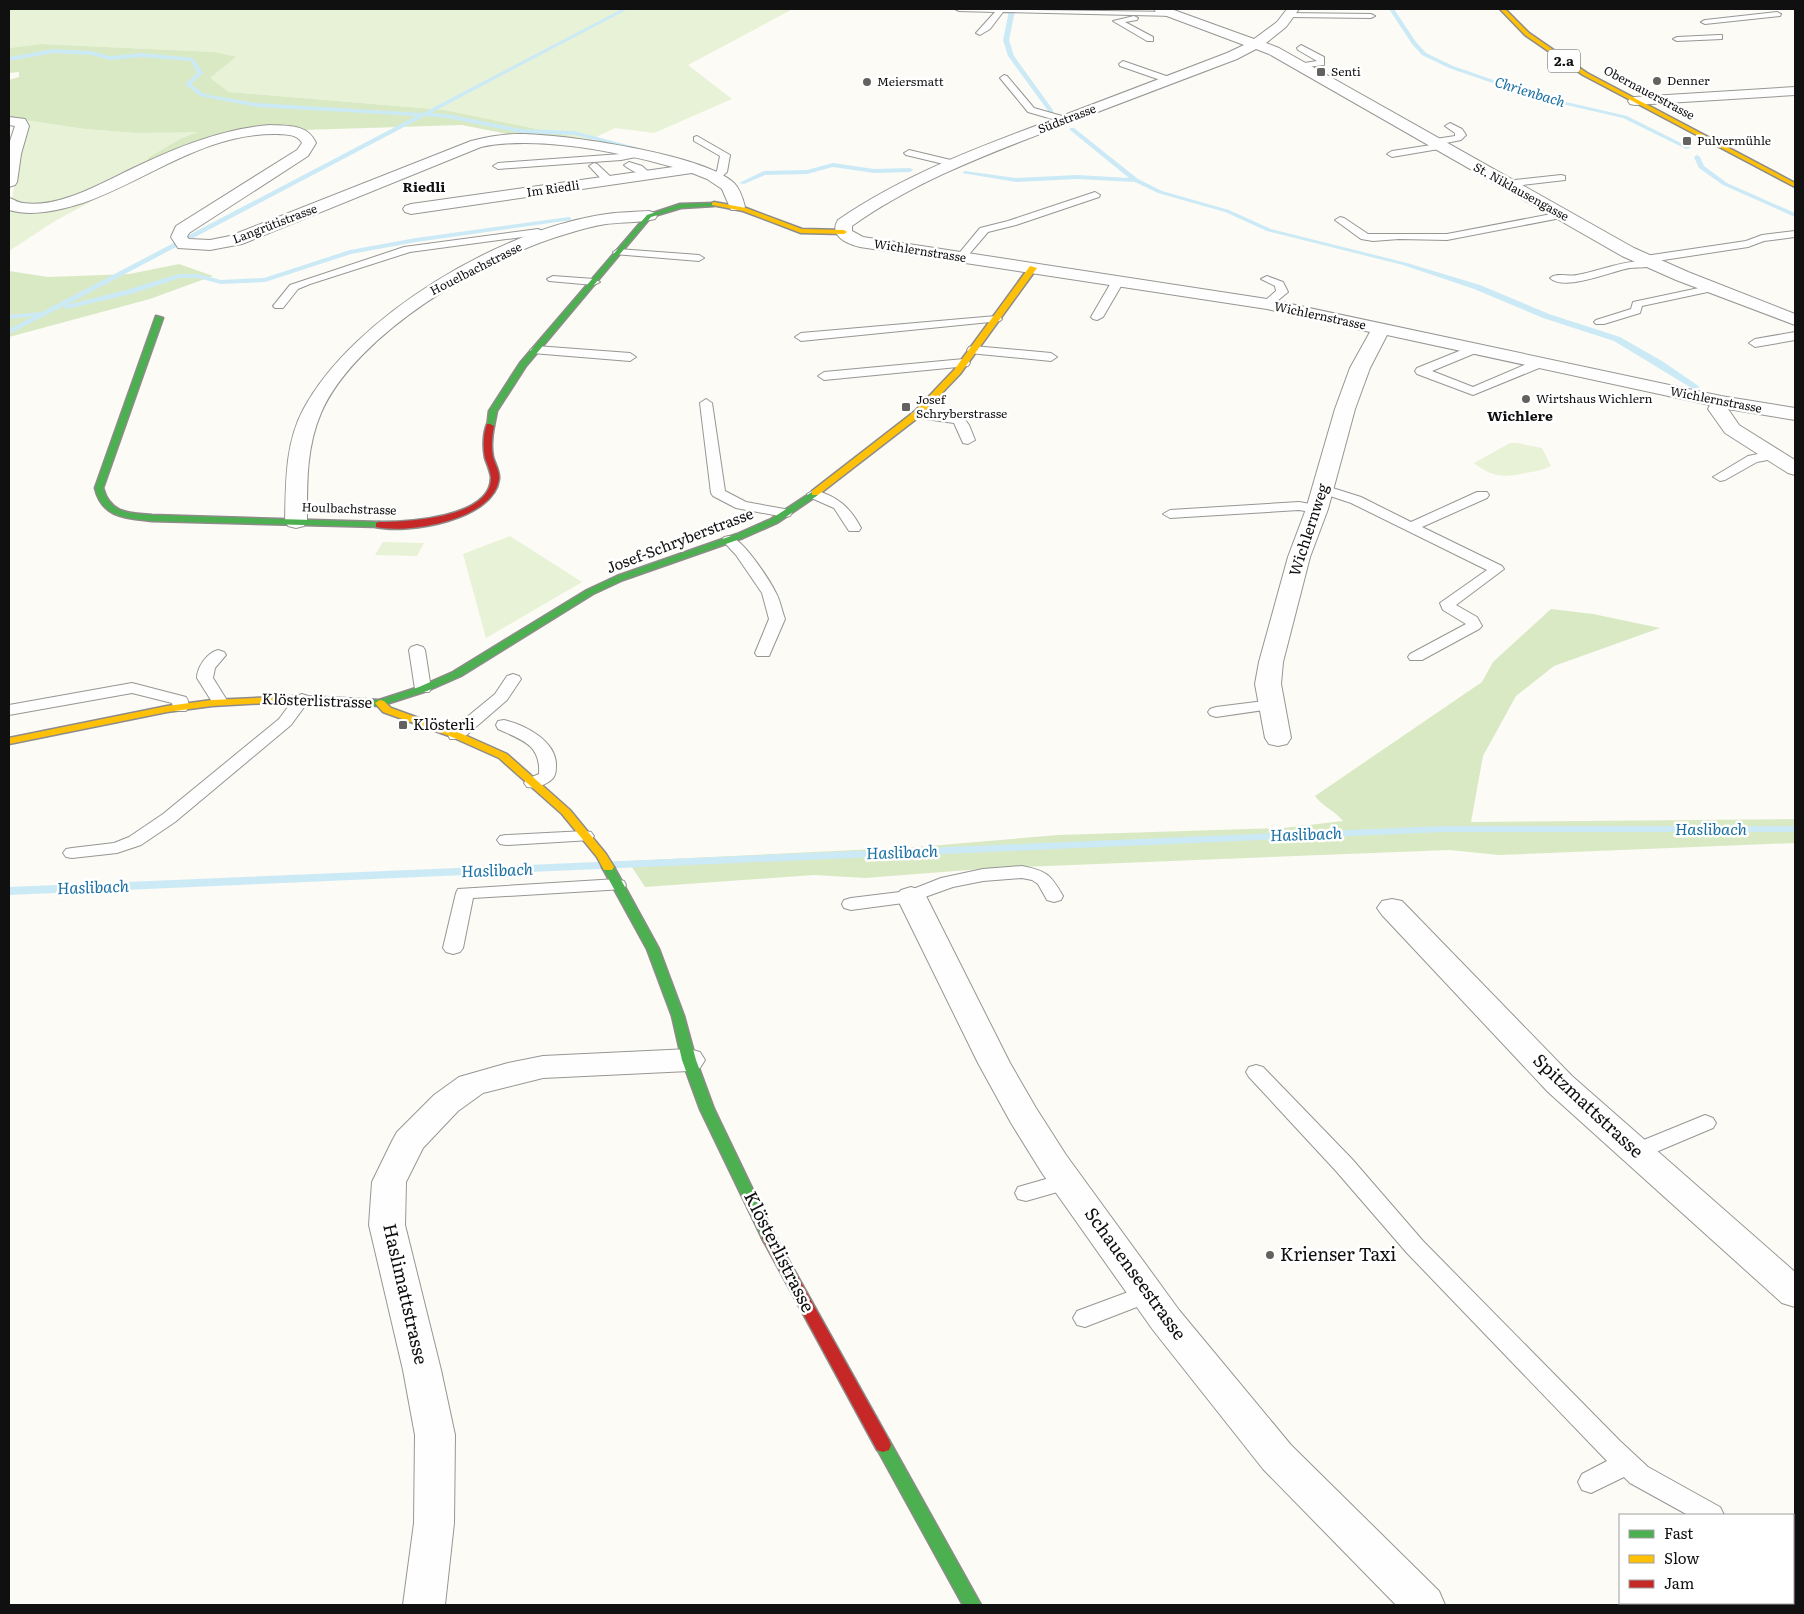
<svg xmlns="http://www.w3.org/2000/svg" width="1804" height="1614" font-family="Literata,serif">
  <rect width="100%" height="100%" fill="#fcfbf6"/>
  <!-- green -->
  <g fill="#e8f2d6">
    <path d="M9,9H787L791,10L688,65L732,99L654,133L615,128L590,140L445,110L229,92L209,78L235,58L215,52L41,44L9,48Z"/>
    <path d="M28,121L85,129L135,133L199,131L180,139L147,164L65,202L25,206L12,200L21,146L30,124Z"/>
    <path d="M105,194L55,221L9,251V211Z"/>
    <path d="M1510,443H1517L1542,448L1551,466C1543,470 1533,472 1525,473C1504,478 1491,477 1474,463Z"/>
    <path d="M510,536L582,582L486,638L463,554Z"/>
    <path d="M383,542L424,543L417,556L375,555Z"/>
  </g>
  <!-- forest -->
  <g fill="#d9e9c4">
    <path d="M41,44L215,52L236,57L210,78L229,92L445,110L590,140L513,135L462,125L303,130L265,127L147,164L148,158L180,139L197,132L135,133L85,129L9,118V80L19,77V72L9,73V48Z"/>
    <path d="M179,264L213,276L150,299L9,337V271L48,277L129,274Z"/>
    <path d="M1551,609L1593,614L1660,628L1554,666L1516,696L1483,756L1471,822L1795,819V843L1499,855L1449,850L994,868L865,878L814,875L645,887L628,861L917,847L1058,835L1283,828L1343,821C1335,811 1322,806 1315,796L1482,682L1493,662Z"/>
  </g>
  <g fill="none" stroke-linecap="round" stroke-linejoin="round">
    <!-- stream -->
    <g fill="#cceaf6" fill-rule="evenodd">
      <path d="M622,9H628L431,113L447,114L521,129L574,131L643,149V151L574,135L521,133L447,118L425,116L66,305L126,290L179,274H198L221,280L264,278L350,250L416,238L569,217L571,218V220L416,242L351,254L265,282L221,284L198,278H180L131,294L67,309L64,306L9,334V329L34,316L9,319V315L42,312L416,116L256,107L200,96L185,84L197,73L191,61L142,57L110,60L91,55L53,53L9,61V57L53,49L91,51L110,56L142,53L193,58L203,73L191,84L204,94L256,103L423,113Z"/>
      <path d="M1012,9L1015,11L1009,40L1014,56L1053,110V112H1049L1008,56L1003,40L1009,11Z"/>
      <path d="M1389,9H1394L1416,42L1426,53L1453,66L1540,96L1627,116L1691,148L1686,149L1623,118L1536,98L1449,68L1422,55L1412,44Z"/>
      <path d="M1070,128H1074L1138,179L1162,191L1229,210L1271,229L1407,263L1480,285L1549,314L1620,337L1662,361L1700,387L1693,389L1614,341L1543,318L1474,289L1403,265L1267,231L1225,212L1158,193L1135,182L1077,179L1016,182L962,173L965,171L1016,178L1077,175L1129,178L1070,130Z"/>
      <path d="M1697,155L1700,157L1704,166L1727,183L1795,213V217L1723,185L1699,168L1694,157Z"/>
      <path d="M833,163L874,169L910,168L913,170L910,172L874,173L833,167L807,174L765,175L744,184L739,183L764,171L807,170Z"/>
      <path d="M1443,826H1795V832H1443L9,895V887Z"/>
    </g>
    <defs>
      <g id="lane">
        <path d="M955,9L1174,12L1178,14L1174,16L1003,12L990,29L980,35L976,33L995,12L959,11Z"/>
        <path d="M1777,12L1781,14L1780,16L1705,24L1701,22L1705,20Z"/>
        <path d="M1287,13L1371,14L1375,16L1371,18L1290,17H1287Z"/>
        <path d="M1134,16L1138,18L1137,20L1125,22L1153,37V41H1147L1113,21Z"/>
        <path d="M1719,35H1722V39L1677,41L1673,39L1677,37Z"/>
        <path d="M1301,45L1324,57V65L1298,68V64L1317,61L1298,50L1297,48Z"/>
        <path d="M1123,61L1172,78L1173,80L1166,82L1120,66L1119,64Z"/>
        <path d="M1004,75L1007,76L1034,108L1069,118V122L1066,123L1028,112L1000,78Z"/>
        <path d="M1450,123L1462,129L1466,135L1461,140L1441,144L1444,146L1439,149L1392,157L1387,154L1392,151L1431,145L1427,142L1429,140L1455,136V133L1445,126Z"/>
        <path d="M697,136L730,155L727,172L719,179H711L710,177L717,171L720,156L694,141V137Z"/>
        <path d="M909,150L955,161L957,163L952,166L906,155L904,153Z"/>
        <path d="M638,151L643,154L641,156L621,160L498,169L493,166L498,163L621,154Z"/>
        <path d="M629,162L642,166L653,176L652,178H644C638,172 629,170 624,165Z"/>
        <path d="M594,163L597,164L613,179V183H605L591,168L589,166Z"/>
        <path d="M1561,175L1565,176V180L1506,187L1501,184L1506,181Z"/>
        <path d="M1095,192L1100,195L1099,197L1016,225L988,232L965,259H957L956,257L980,228L1008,221Z"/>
        <path d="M1562,212L1566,213L1567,215L1566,217L1447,240L1399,239L1373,241L1361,239L1335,220L1340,217L1344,218L1368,234H1447Z"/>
        <path d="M538,229L551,235L546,238L537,235L410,252L310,284L298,289L283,308H275L273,306L290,285L404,247Z"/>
        <path d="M1795,231V237L1764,241L1748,247L1657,261L1658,263L1657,265C1648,268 1639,267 1630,268C1611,271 1565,292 1550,278C1557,272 1569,277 1577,275C1599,271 1619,262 1641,261V257L1645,256L1746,241L1762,235Z"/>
        <path d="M618,249L699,255L704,258L699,261L614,254L613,252Z"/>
        <path d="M553,276L594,279L600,282L594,285L549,281L547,279Z"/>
        <path d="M1267,276L1283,282L1288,292L1271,306L1267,307L1261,304L1276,291L1275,286L1261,279Z"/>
        <path d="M1118,278L1124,281L1103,317L1097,320L1093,319L1091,317L1112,281Z"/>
        <path d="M1713,285L1717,286L1719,288L1717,290L1642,306L1640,313L1604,324H1596L1594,322L1596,320L1631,309L1633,302Z"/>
        <path d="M996,316L1000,317L1002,319L1000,321L801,341L795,337L801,333Z"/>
        <path d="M1795,332V340L1755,347L1749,343L1755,339Z"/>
        <path d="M1474,345L1478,346L1480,349L1478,352L1432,371L1473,387L1536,360L1540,359L1546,363L1544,366L1473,395L1417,374L1415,371L1417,368Z"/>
        <path d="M536,346L630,353L636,357L630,361L532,353L530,350Z"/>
        <path d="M973,346L1051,353L1057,357L1051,361L969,353L967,350L969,347Z"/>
        <path d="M964,359L968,360L970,363L968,366L824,380L818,376L824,372Z"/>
        <path d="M706,399L712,403L725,491L746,502L790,510L792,513L790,516L785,517L736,508L713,496L711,493L700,403Z"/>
        <path d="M917,410L963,417L969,425L975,440L968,444L963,443L954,423L912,417L911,414Z"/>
        <path d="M1773,451L1778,452L1780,455L1778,458L1757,462L1725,480L1720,481L1713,477L1748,456Z"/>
        <path d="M1323,485L1361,497L1411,522L1477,492H1487L1489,495L1487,498L1422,527L1502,566L1504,569L1456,605L1477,617L1482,626L1479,629L1422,660H1410L1408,657L1410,654L1466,624L1443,610L1440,603L1487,570L1351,503L1318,492L1316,489L1318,486Z"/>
        <path d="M814,490C837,496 850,507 861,528L859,531H849L834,508L809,497L807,494Z"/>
        <path d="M1299,502L1322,506L1324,509L1317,513L1299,510L1170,518L1163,514L1170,510Z"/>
        <path d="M729,536C743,539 769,579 776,593C780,600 782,611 785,619L769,656H757L755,653L769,619L762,593L736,555L722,540L724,537Z"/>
        <path d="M417,645L423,647L425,650L431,689L429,692H417L415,689L409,650L411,647Z"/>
        <path d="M218,650L224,652L226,655L215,668L213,678L228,702L226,705H214L197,678C197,667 207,653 218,650Z"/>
        <path d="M513,674L519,676L521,679L507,700L462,739H450L448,735L450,731L495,694L507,676Z"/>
        <path d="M132,683L186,697C189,701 189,707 186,711H174L172,703L132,693L9,715V705Z"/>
        <path d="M302,694L308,696L310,699L291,725L175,822L141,845L117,853L72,858L66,857L63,853L66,849L72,848L114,843L129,837L163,814L279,719L296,696Z"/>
        <path d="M1272,700L1278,702L1280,705L1278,708L1216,717L1210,715L1208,712L1210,709L1216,707Z"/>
        <path d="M504,720C525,725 557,741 556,766C556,776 554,779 545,784C539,787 534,788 527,787L524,783L527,779L539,774C541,744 521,740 498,729L496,725L498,721Z"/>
        <path d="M585,831L591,832L594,836L591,840L506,845L500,844L497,840L500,836L506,835Z"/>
        <path d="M1022,866C1047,871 1050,874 1063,896L1061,900L1054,902L1047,900L1038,884L1032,880L1022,878L983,881L953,887L911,902L851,910L844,908L842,904L844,900L851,898L908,891L941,878L983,869Z"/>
        <path d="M617,879L624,881L626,885L624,889L473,898L463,948L460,952L453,954L446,952L443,948L456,893L458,889Z"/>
        <path d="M1256,1065L1263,1067L1352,1159L1423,1241L1620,1441L1648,1467L1720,1507L1724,1515H1688L1630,1483L1624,1477L1591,1493L1582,1490L1578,1482L1582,1474L1607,1461L1407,1253L1336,1171L1249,1077L1246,1072L1249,1067Z"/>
        <path d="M1705,1115L1713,1118L1716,1123L1713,1128L1637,1160L1629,1158L1626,1152L1629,1146Z"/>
        <path d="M1067,1173L1075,1175L1078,1181L1075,1187L1026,1201L1018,1199L1015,1193L1018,1187Z"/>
        <path d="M1147,1285L1155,1288L1159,1294L1155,1300L1085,1327L1077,1325L1073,1318L1077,1311Z"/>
        <path d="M1793,1546L1795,1547V1571L1793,1570Z"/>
      </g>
      <g id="street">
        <path d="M1154,9H1171L1254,39L1277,22L1287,9H1299L1286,27L1266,43L1279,48L1634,248L1688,272L1795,314V325L1676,280L1622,256L1269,54L1256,49L1237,59C1175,82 1114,106 1053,129C983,156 914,182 852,226V231L863,237L1267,299L1721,396L1795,408V420L1728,409L1739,425L1795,460V475L1788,473L1725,433L1708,409L1710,405L1387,335L1370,368L1355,409L1328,509L1310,557L1283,662L1281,684L1291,738L1287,744L1278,746L1269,744L1265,738L1255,684L1259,662L1288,557L1306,509L1335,409L1350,368L1370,332L1267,309L860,247C848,244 828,236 838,220C902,176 974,149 1046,122C1107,99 1167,76 1227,53L1244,45L1156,12Z"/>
        <path d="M1795,87V95L1635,105L1630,104L1628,101L1630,98L1635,97Z"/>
        <path d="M9,117L25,119L29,126L21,154L17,182L15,185L9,187V144L15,126L9,125Z"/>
        <path d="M270,125C288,126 308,124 316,143L308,156L189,233L187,237L189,239L210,240L230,236L471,141C487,137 503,134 520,134C563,134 704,154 734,183C740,189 743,199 745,207L743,210H731L722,189L707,179L692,173L411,214L405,212L403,209L405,206L411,204L673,167C619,152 537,135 481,147L242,244L210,250L178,248L171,237L176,226L297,150L302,143C297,134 288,135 278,134C206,132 148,180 83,203C60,210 33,217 9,210V198C14,199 18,203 23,203C62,209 108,179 142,164C182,145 226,128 270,125Z"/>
        <path d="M649,211L655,213L657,216L655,219C639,223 622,222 606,224C593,226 579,230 566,234C486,257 355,334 321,413C306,448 307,484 307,521L304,526L296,528L288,526L285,521C286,483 285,444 303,410C353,316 503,228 607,214C621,212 635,212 649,211Z"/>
        <path d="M911,887L921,890L926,896L1010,1063L1036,1108L1066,1155L1179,1310L1291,1445L1439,1591L1445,1605H1396L1263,1469L1153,1330L1042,1173L1011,1123L978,1063L896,896L901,890Z"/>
        <path d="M1392,899L1402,901L1572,1076L1795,1272V1307L1782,1303L1548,1092L1382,915L1377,908L1382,901Z"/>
        <path d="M689,1049L700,1052L705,1060L700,1068L689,1071L543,1078L483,1093L458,1111L423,1148L406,1182L405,1225L441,1370L455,1435L454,1523L445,1605H403L414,1523L415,1435L403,1370L369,1225L372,1182L392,1141L397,1132L434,1095L459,1077L508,1063L543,1056Z"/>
      </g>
      <g id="fast">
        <path d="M716,203V205L714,206L681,208L651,217L526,366L497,411L494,426L490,428H487L489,411L520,363L647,215L680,204Z"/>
        <path d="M156,316L163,318L103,488C110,514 129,513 152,515L379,522L382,523V527L152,521C126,518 102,518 95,488Z"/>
        <path d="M815,490L818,491V495L777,523L743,538L623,580L593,594L461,676L427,691L380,706L299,702L294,699L299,696L379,700L419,687L453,672L587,590L617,576L737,534L771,519Z"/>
        <path d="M608,863L614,867L659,949L684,1016L696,1060L714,1109L776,1238L774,1242L769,1244L764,1242L700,1109L682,1060L672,1016L647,949L602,867Z"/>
        <path d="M883,1438L889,1440L981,1605H963L875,1445L877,1440Z"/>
      </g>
      <g id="slow">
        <path d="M1500,9H1505L1529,33L1587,73L1795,183V187L1583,75L1525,35Z"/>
        <path d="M714,202L746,208L802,229L844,230L847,232L844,234L801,233L743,211L712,205V203Z"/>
        <path d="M1030,266L1037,268L960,374L920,416L818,495H812V491L914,412L954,370Z"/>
        <path d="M299,696L304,699L303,701L212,706L167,712L9,744V738L167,706L212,700Z"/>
        <path d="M380,700L384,701L391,708L460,733L507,754L570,810L606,854L614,867L612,870H604L597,857L562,814L499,758L452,737L383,712L375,703Z"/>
      </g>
      <g id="jam">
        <path d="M487,424H490L494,426C492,436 491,447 493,457C495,464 500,472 499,479C494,520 408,534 376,527V523L379,522C407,522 492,518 491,477C490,470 487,464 485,458C483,448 483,434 487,424Z"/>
        <path d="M769,1232L774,1234L889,1440L891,1445L889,1450L883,1452L877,1450L762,1238L764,1234Z"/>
      </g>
    </defs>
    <!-- lane casing -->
    <use href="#lane" stroke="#969694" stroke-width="2"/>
    <!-- street casing -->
    <use href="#street" stroke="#969694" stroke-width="2"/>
    <!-- fast casing -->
    <use href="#fast" stroke="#8d8c8a" stroke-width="3"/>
    <!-- slow casing -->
    <use href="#slow" stroke="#8d8c8a" stroke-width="3"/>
    <!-- jam casing -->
    <use href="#jam" stroke="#8d8c8a" stroke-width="3"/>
    <!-- lane -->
    <use href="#lane" fill="#fffefe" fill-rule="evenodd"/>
    <!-- street -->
    <use href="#street" fill="#fffefe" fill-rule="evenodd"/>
    <!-- fast -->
    <use href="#fast" fill="#4caf50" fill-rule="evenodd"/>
    <!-- slow -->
    <use href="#slow" fill="#ffc107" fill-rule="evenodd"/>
    <!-- jam -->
    <use href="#jam" fill="#c62828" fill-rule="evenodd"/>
  </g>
  <!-- markers -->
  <g fill="#636260" stroke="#fff" stroke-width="2">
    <rect x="1316" y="67" width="10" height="10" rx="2.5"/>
    <circle cx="1657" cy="81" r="5"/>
    <circle cx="867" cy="82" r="5"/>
    <rect x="1682" y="136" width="10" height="10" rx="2.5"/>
    <circle cx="1526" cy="399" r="5"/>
    <rect x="901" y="402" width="10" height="10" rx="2.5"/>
    <rect x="398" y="720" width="10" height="10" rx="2.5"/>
    <circle cx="1270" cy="1255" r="5"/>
  </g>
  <g text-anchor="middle" stroke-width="5" stroke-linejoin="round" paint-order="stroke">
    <!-- far-poi labels -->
    <g font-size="12" fill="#101010" stroke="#fff" text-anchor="start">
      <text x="1331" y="76">Senti</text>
      <text x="1667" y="85">Denner</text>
      <text x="877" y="86">Meiersmatt</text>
      <text x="1697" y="145">Pulvermühle</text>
      <text x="1536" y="403">Wirtshaus Wichlern</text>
      <text x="916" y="404">Josef<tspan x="916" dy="14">Schryberstrasse</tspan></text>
    </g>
    <!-- far-street labels -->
    <g font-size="12" fill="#101010" stroke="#fff">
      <text transform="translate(1649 93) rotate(28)" y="4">Obernauerstrasse</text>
      <text transform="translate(1067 119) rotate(-21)" y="4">Südstrasse</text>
      <text transform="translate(553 189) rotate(-8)" y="4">Im Riedli</text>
      <text transform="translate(1521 192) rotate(29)" y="4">St. Niklausengasse</text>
      <text transform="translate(275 224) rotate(-21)" y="4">Langrütistrasse</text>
      <text transform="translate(920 251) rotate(9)" y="4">Wichlernstrasse</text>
      <text transform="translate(476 269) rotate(-27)" y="4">Houelbachstrasse</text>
      <text transform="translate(1320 316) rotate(12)" y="4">Wichlernstrasse</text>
      <text transform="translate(1716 400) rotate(11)" y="4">Wichlernstrasse</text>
      <text transform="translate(349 509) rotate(2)" y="4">Houlbachstrasse</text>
    </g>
    <!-- shield labels -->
    <rect fill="#fff" stroke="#585858" stroke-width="1" x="1548" y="49.5" width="32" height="23" rx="4"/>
    <g font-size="14" font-weight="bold" fill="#101010">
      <text x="1564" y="66">2.a</text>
    </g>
    <!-- far-water labels -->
    <g font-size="14" font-style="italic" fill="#186fa3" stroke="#fff">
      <text transform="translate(1530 92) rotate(17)" y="5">Chrienbach</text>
    </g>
    <!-- far-neighbourhood labels -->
    <g font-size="14" font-weight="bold" fill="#101010" stroke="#fff">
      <text x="424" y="192">Riedli</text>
      <text x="1520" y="421">Wichlere</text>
    </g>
    <!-- street labels -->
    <g font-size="15" fill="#101010" stroke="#fff">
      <text transform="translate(1309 530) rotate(-72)" y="5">Wichlernweg</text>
      <text transform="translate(680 541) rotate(-21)" y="5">Josef-Schryberstrasse</text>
      <text transform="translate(317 701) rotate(2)" y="5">Klösterlistrasse</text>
    </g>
    <!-- poi labels -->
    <g font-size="15" fill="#101010" stroke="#fff" text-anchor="start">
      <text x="413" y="730">Klösterli</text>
    </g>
    <!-- water labels -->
    <g font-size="16" font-style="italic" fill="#186fa3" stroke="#fff">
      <text x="1711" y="835">Haslibach</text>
      <text transform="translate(1306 834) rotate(-2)" y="6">Haslibach</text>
      <text transform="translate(902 852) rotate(-2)" y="6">Haslibach</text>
      <text transform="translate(497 870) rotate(-2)" y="6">Haslibach</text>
      <text transform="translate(93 887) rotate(-2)" y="6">Haslibach</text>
    </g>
    <!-- near-street labels -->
    <g font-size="18" fill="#101010" stroke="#fff">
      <text transform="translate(1588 1106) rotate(43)" y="6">Spitzmattstrasse</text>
      <text transform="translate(779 1252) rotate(63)" y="6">Klösterlistrasse</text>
      <text transform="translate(1135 1274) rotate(54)" y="6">Schauenseestrasse</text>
      <text transform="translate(405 1294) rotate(77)" y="6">Haslimattstrasse</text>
    </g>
    <!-- near-poi labels -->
    <g font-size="18" fill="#101010" stroke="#fff" text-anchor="start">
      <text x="1280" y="1261">Krienser Taxi</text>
    </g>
  </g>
  <!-- border -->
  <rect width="1804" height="1614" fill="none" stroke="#101010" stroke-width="20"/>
  <!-- legend -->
  <rect x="1619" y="1514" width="175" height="90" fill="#ffffff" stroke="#9f9f9f"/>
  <rect x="1629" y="1530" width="25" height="8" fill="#4caf50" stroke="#9f9f9f"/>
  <text x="1664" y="1539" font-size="15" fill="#101010">Fast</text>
  <rect x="1629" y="1555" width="25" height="8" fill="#ffc107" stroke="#9f9f9f"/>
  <text x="1664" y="1564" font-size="15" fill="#101010">Slow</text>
  <rect x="1629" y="1580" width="25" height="8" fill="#c62828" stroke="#9f9f9f"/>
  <text x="1664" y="1589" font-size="15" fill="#101010">Jam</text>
</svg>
